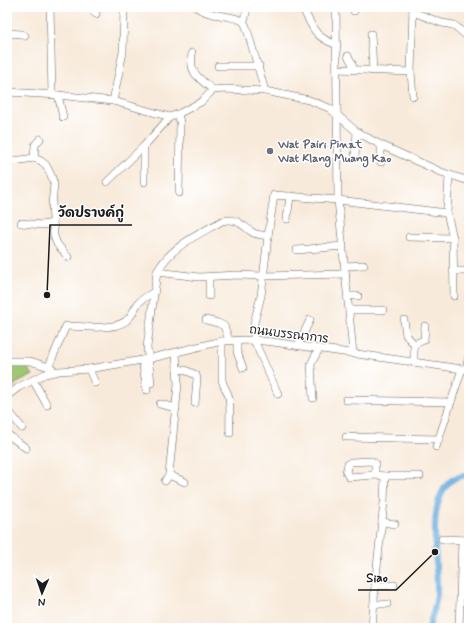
<svg xmlns="http://www.w3.org/2000/svg" width="476" height="635" font-family="Mynerve,'Playpen Sans Thai',sans-serif">
  <rect width="100%" height="100%" fill="#fff"/>
  <filter id="ink" filterUnits="userSpaceOnUse"><feTurbulence type="fractalNoise" baseFrequency=".025" numOctaves="2"/><feDisplacementMap in="SourceGraphic" scale="8" xChannelSelector="R" yChannelSelector="G"/><feConvolveMatrix kernelMatrix="1 2 1 2 8 2 1 2 1" color-interpolation-filters="sRGB"/></filter>
  <filter id="wash" filterUnits="userSpaceOnUse"><feTurbulence type="fractalNoise" baseFrequency=".012" numOctaves="4" result="noise"/><feDisplacementMap in="SourceGraphic" scale="16" xChannelSelector="R" yChannelSelector="G"/><feGaussianBlur stdDeviation="0.9" result="paint"/><feColorMatrix in="noise" values="0 0 0 0 0 0 0 0 0 0 0 0 0 0 0 0 0 1.4 0 .05"/><feComposite in="paint" operator="in"/></filter>
  <g filter="url(#wash)">
    <rect width="100%" height="100%" fill="#f8eada"/>
    <!-- green -->
    <path fill="#a0c873" stroke="#5e7248" d="M7,366L27,367L33,375L17,383L7,391Z"/>
    <g fill="none" stroke-linecap="round" stroke-linejoin="round">
      <!-- canal -->
      <path stroke="#66acdd" stroke-width="6" d="M429,628C431,617 437,604 437,592C438,563 425,500 452,480C456,477 464,476 469,474"/>
    </g>
  </g>
  <g filter="url(#ink)">
    <g fill="none" stroke-linecap="round" stroke-linejoin="round">
      <defs>
        <g id="minor">
          <path d="M50,7L52,94"/>
          <path d="M88,7L96,14"/>
          <path d="M302,7C314,29 313,36 337,45"/>
          <path d="M336,7L338,200L353,353"/>
          <path d="M354,11V7"/>
          <path d="M413,12L442,23L454,25L469,38"/>
          <path d="M243,21L245,18L247,7"/>
          <path d="M7,33L21,34L25,36"/>
          <path d="M371,34L373,71"/>
          <path d="M192,53C189,74 198,77 213,90"/>
          <path d="M348,56L352,63L353,69"/>
          <path d="M218,66H259"/>
          <path d="M337,69L411,72L413,7"/>
          <path d="M411,72L413,96"/>
          <path d="M265,91L309,100L329,108L357,132L381,145L441,172L469,181"/>
          <path d="M7,92L58,95L113,101L170,117"/>
          <path d="M58,95L63,117"/>
          <path d="M113,101L123,52L124,7"/>
          <path d="M178,114L180,122L179,193"/>
          <path d="M381,145V162"/>
          <path d="M355,157L357,132"/>
          <path d="M34,158L35,145L40,139"/>
          <path d="M7,162L34,158L41,161L46,165L51,175L54,184L52,204L54,236L57,244L68,257"/>
          <path d="M449,175L447,213L453,238L454,296"/>
          <path d="M107,182L144,146L170,117L178,114L201,102L213,90L224,89L265,91L246,26L243,21C228,14 210,17 196,7"/>
          <path d="M144,182V146"/>
          <path d="M287,219L290,196"/>
          <path d="M21,223L42,225L53,223"/>
          <path d="M268,236L274,195L338,200L447,213"/>
          <path d="M409,237L453,238"/>
          <path d="M297,250L343,246"/>
          <path d="M345,266L364,265"/>
          <path d="M454,271H469"/>
          <path d="M157,272L199,277L238,275L263,276L346,274"/>
          <path d="M209,296V277"/>
          <path d="M348,296H358"/>
          <path d="M349,310H383"/>
          <path d="M206,320L218,323L224,326L229,340"/>
          <path d="M404,320L406,335L414,344V362"/>
          <path d="M237,340V352L243,368"/>
          <path d="M222,341V380C223,387 228,391 229,398C231,410 229,421 230,433"/>
          <path d="M414,344L424,340L425,326"/>
          <path d="M298,345L310,320"/>
          <path d="M142,360L147,390"/>
          <path d="M7,361H30L52,368"/>
          <path d="M49,366L66,326C83,326 118,332 129,318C133,314 134,309 137,305C141,299 149,295 154,292"/>
          <path d="M89,369L95,383"/>
          <path d="M177,369L185,370L196,375L197,379L195,403"/>
          <path d="M466,369L469,356"/>
          <path d="M33,380L47,405"/>
          <path d="M151,383L147,347L157,272C171,246 198,235 222,221C236,217 242,225 252,232C256,235 263,235 268,236L261,296L254,323V340L278,394"/>
          <path d="M7,396L19,387L45,374L59,371L89,369L148,359L222,341L254,340L273,342L469,370"/>
          <path d="M313,398L311,364L319,349"/>
          <path d="M346,400L451,402"/>
          <path d="M160,404L176,408"/>
          <path d="M7,409L22,428"/>
          <path d="M7,434L26,448"/>
          <path d="M346,437L439,439"/>
          <path d="M436,447L462,369"/>
          <path d="M169,475L185,482"/>
          <path d="M375,475L349,477L346,472L348,464L351,462L371,461L375,463V475L385,476"/>
          <path d="M165,481L169,475L178,384L176,353"/>
          <path d="M382,522L395,524"/>
          <path d="M442,539L469,540"/>
          <path d="M375,586L394,585"/>
          <path d="M374,604H387"/>
          <path d="M372,628L375,586L384,502L385,476H420"/>
          <path d="M459,628L462,540"/>
        </g>
      </defs>
      <!-- minor casing -->
      <use href="#minor" stroke="#69645e" stroke-width="8"/>
      <!-- minor -->
      <use href="#minor" stroke="#fff" stroke-width="7"/>
    </g>
  </g>
  <!-- markers -->
  <circle fill="#6b7280" stroke="#fff" stroke-width="1.5" cx="270" cy="151" r="4"/>
  <g text-anchor="middle" stroke-width="3" stroke-linejoin="round" paint-order="stroke">
    <!-- worship labels -->
    <g font-size="12" font-weight="bold" fill="#5b616d" stroke="#fff" text-anchor="start">
      <text x="278" y="148">Wat Pairi Pinat<tspan x="278" dy="14">Wat Klang Muang Kao</tspan></text>
    </g>
    <!-- street labels -->
    <g font-size="12" fill="#1c1c1c" stroke="#fff">
      <text transform="translate(289 334) rotate(7)" y="4">ถนนบรรณาการ</text>
    </g>
  </g>
  <!-- callouts -->
  <path fill="none" stroke="#1c1c1c" stroke-width="1.5" d="M47 295L50 225H132M435 552L396 590H358"/>
  <g fill="#1c1c1c" stroke="#fff" stroke-width="1.5">
    <circle cx="47" cy="295" r="4"/>
    <circle cx="435" cy="552" r="4"/>
  </g>
  <g font-size="13" text-anchor="middle" font-weight="bold" fill="#1c1c1c" stroke="#fff" stroke-width="3" stroke-linejoin="round" paint-order="stroke">
    <text x="91" y="217">วัดปรางค์กู่</text>
    <text x="377" y="582">Siao</text>
  </g>
  <!-- margin -->
  <rect width="476" height="635" fill="none" stroke="#fff" stroke-width="24"/>
  <!-- north arrow -->
  <g transform="translate(42 593) rotate(182)" stroke="#ffffff" stroke-width="3" paint-order="stroke">
  <path d="M0-3L7 15L0 10L-7 15Z" fill="#1c1c1c"/>
  <text y="-6" font-size="11" font-weight="bold" text-anchor="middle" fill="#1c1c1c">N</text>
  </g>
</svg>
